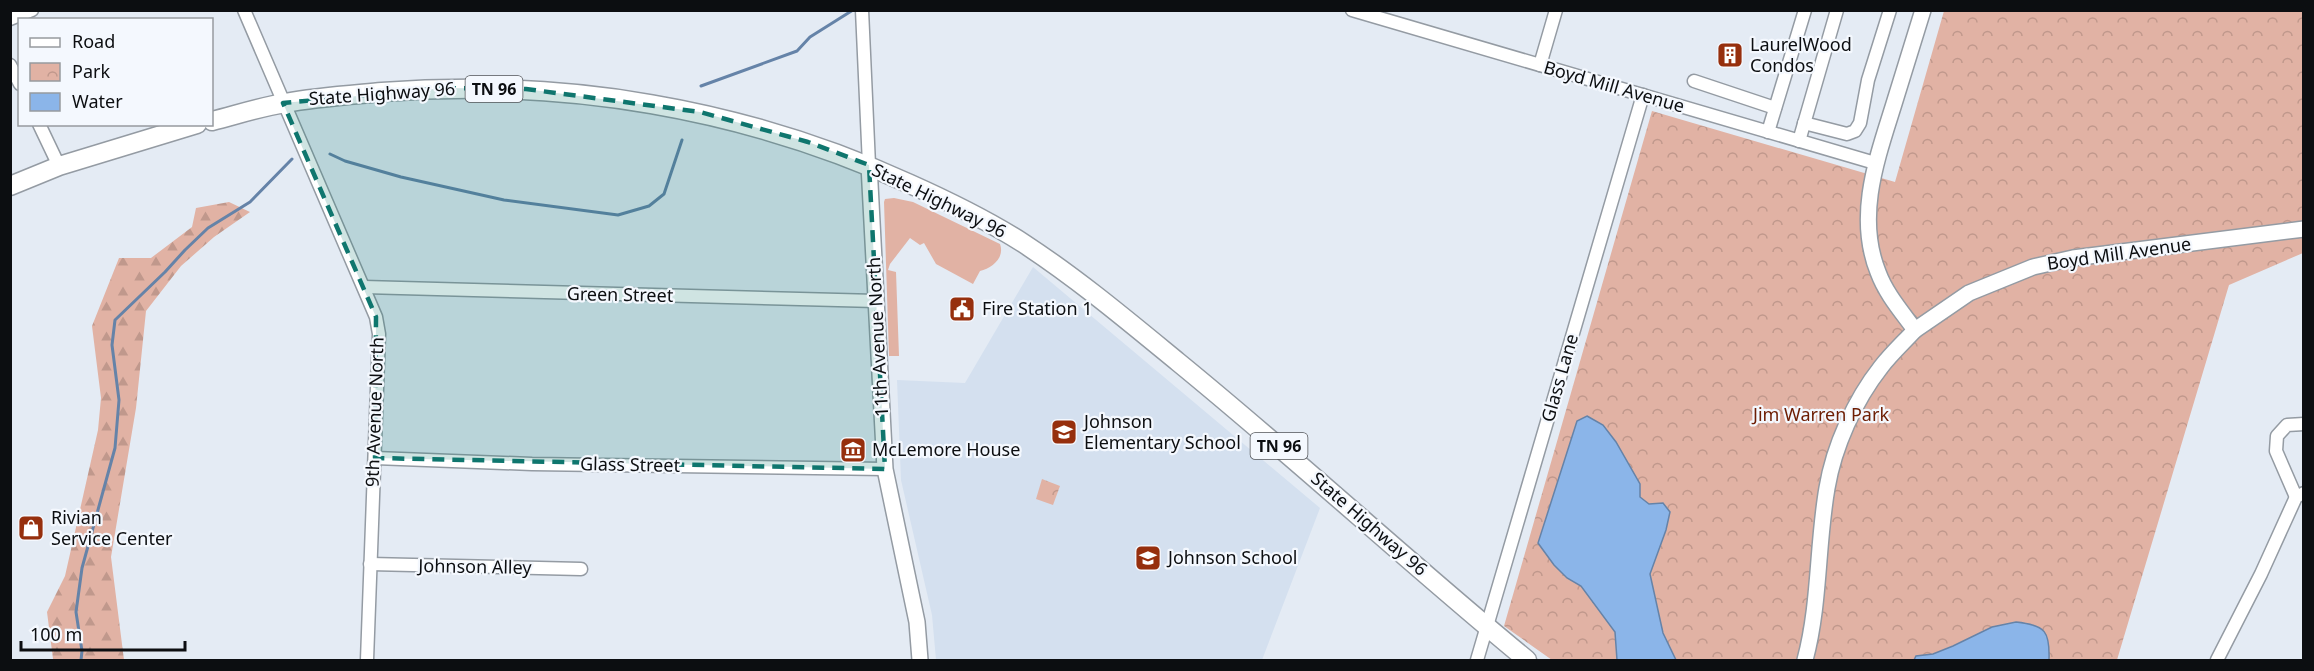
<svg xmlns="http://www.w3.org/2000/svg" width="2314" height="671" font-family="'Noto Sans',sans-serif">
  <defs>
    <pattern id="forest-firs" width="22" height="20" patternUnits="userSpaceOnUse" patternTransform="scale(1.5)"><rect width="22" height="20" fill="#e1b2a4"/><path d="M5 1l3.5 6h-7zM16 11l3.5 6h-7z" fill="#c0988c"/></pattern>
    <pattern id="park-crowns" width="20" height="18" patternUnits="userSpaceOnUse" patternTransform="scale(1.5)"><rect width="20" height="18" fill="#e1b2a4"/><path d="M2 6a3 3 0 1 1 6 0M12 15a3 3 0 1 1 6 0" fill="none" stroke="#c0988c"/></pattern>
  </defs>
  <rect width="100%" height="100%" fill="#e4ebf4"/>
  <!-- built -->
  <path fill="#d4e0ef" d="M1033,267L1320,508L1262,660H936L932,615L901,480L897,380L965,383Z"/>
  <!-- grass -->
  <path fill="#e1b2a4" d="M894,198L913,202L1000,244C1005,258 992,268 980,271L973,284L936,264L924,243L920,245L910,238L890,264L888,270L896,272L899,356H889L884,202L885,199Z"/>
  <!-- forest -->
  <path fill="url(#forest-firs)" d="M229,202L250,212L214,237L181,266L146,311L136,408L111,557L124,660L53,659L47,612L65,576L98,430L101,398L92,326L119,258H151L192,227L196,208Z"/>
  <!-- park -->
  <g fill="url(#park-crowns)">
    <path d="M1944,11H2303V253L2229,285L2117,660H1552L1504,626L1652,111L1895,182Z"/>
    <path d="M1042,479L1060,486L1053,505L1036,499Z"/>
  </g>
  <!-- water -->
  <g fill="#8bb5e9" stroke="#6583a8" stroke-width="1.5">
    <path d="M1587,416L1603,425L1616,442L1640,484V497L1649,504L1663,503L1670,512L1666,530L1650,574L1663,633L1676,660H1617L1615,632L1581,586L1567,578L1554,565L1538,543L1577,421Z"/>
    <path d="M2016,622C2046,625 2050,632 2049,660H1914L1916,656L1933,654L1953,646L1992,627Z"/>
  </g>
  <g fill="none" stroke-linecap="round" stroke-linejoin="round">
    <!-- stream -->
    <g stroke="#6583a8" stroke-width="3">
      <path d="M701,86L797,51L810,37L853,10"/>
      <path d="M330,154L345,161L401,177L504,200L618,215L649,206L664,194L682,140"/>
      <path d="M81,660L82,651L76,612L82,568L115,448L119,400L112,345L115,320L165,272L185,250L208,228L250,202L292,159"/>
    </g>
    <defs>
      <g id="minor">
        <path d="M244,10L376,317L379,334L367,660"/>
        <path d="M862,10L869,165"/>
        <path d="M1352,10L1875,163"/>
        <path d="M10,19L32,10"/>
        <path d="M10,65L20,84"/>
        <path d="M1540,65L1556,10"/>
        <path d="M1694,81L1775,108"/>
        <path d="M1804,123L1847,134L1855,131L1860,123L1868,80L1890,10"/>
        <path d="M39,124L59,166"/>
        <path d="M1768,132L1805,10"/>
        <path d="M1799,141L1837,10"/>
        <path d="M364,287L876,301"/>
        <path d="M375,458L532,464L885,469"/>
        <path d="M2296,497L2276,451L2277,436L2287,425L2304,424"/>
        <path d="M370,564L581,569"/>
        <path d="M1477,660L1643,95"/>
        <path d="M2217,660L2261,574L2296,497L2304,493"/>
      </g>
      <g id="tertiary">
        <path d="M869,165L885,469L917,622L920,660"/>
        <path d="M1915,330L1969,293L2033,267L2073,258L2304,229"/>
        <path d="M1805,660C1820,604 1817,545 1827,488C1834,446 1855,400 1881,367C1891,354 1904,342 1915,330C1902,312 1886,294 1878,272C1856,217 1876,161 1893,107C1903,75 1913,43 1923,10"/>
      </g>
      <g id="primary">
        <path d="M212,121C236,115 260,107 285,103C316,97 349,95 382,92C563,78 744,108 910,184C948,201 987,220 1023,243C1078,279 1128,321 1178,362C1297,459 1409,563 1527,660"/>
        <path d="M10,186L59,166L197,124"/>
      </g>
    </defs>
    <!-- minor casing -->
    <use href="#minor" stroke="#949ba3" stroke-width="15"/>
    <!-- tertiary casing -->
    <use href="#tertiary" stroke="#949ba3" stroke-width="18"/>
    <!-- primary casing -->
    <use href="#primary" stroke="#949ba3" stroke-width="21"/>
    <!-- minor -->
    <use href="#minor" stroke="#fff" stroke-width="12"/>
    <!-- tertiary -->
    <use href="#tertiary" stroke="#fff" stroke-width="15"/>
    <!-- primary -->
    <use href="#primary" stroke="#fff" stroke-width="18"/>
  </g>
  <!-- marked area -->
  <path fill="#0f766e" fill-opacity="0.2" stroke="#0f766e" stroke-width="4.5" stroke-dasharray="12 8" stroke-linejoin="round" d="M444,88L526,89L700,112L808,142L869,165L885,469L375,458L376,317L283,103Z"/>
  <!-- icons -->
  <defs>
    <symbol id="building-square" viewBox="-11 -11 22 22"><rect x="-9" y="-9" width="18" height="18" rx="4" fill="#962f0d" stroke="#f4f8fe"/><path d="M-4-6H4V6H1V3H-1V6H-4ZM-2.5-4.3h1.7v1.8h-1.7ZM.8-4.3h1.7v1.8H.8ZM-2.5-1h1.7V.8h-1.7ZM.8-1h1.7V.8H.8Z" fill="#fff"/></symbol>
    <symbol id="civic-square" viewBox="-11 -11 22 22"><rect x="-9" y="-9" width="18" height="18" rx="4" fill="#962f0d" stroke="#f4f8fe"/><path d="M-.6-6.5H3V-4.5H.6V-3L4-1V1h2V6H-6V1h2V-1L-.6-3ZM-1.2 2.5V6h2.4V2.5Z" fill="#fff"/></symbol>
    <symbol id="school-square" viewBox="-11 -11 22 22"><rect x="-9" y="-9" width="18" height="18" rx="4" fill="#962f0d" stroke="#f4f8fe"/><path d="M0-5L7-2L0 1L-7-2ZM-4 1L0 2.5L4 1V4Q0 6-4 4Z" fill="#fff"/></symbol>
    <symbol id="museum-square" viewBox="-11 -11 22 22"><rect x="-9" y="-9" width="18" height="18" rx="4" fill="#962f0d" stroke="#f4f8fe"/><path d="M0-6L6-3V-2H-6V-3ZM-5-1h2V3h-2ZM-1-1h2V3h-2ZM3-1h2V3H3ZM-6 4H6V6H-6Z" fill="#fff"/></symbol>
    <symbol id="shop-square" viewBox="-11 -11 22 22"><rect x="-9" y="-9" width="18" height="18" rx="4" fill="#962f0d" stroke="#f4f8fe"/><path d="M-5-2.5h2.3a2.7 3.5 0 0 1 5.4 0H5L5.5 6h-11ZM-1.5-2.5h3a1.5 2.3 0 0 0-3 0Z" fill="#fff"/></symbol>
  </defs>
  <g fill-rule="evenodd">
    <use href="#building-square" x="1715" y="40" width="30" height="30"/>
    <use href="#civic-square" x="947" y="294" width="30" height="30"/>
    <use href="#school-square" x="1049" y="417" width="30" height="30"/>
    <use href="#museum-square" x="838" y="435" width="30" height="30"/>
    <use href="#shop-square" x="16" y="513" width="30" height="30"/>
    <use href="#school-square" x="1133" y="543" width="30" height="30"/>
  </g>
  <g text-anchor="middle" stroke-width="4.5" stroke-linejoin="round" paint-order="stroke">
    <!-- shield labels -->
    <g fill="#f4f8fe" stroke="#525458" stroke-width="1.5">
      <rect x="465.5" y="76" width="57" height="26" rx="4.5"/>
      <rect x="1250.5" y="433" width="57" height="26" rx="4.5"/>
    </g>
    <g font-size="16" font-weight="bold" fill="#0c0e11">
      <text x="494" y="95">TN 96</text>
      <text x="1279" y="452">TN 96</text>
    </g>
    <!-- poi labels -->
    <g font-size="18" fill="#0c0e11" stroke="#f4f8fe" text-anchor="start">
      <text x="1750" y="51">LaurelWood<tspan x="1750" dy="21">Condos</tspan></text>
      <text x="982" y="315">Fire Station 1</text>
      <text x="1084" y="428">Johnson<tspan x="1084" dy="21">Elementary School</tspan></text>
      <text x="872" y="456">McLemore House</text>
      <text x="51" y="524">Rivian<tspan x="51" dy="21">Service Center</tspan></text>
      <text x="1168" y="564">Johnson School</text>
    </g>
    <!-- street labels -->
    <g font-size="18" fill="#0c0e11" stroke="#f4f8fe">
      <text transform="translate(1614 87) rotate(16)" y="6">Boyd Mill Avenue</text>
      <text transform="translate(382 94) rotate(-4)" y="6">State Highway 96</text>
      <text transform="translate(939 201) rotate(26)" y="6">State Highway 96</text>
      <text transform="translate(2119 254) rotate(-8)" y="6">Boyd Mill Avenue</text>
      <text transform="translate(620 295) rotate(1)" y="6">Green Street</text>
      <text transform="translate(878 337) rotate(-93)" y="6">11th Avenue North</text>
      <text transform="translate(1560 378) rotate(-74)" y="6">Glass Lane</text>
      <text transform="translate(375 412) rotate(-88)" y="6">9th Avenue North</text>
      <text transform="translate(630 465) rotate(1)" y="6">Glass Street</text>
      <text transform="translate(1369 524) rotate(41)" y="6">State Highway 96</text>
      <text transform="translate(475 567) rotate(1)" y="6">Johnson Alley</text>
    </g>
    <!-- park labels -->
    <g font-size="18" fill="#6d1d03" stroke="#f4f8fe">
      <text x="1821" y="421">Jim Warren Park</text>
    </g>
  </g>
  <!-- border -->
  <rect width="2314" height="671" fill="none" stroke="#0c0e11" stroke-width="24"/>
  <!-- legend -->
  <rect x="18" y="18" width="195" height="108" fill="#f4f8fe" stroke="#979a9f" stroke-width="1.5"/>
  <rect x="30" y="38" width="30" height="9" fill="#ffffff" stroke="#979a9f" stroke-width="1.5"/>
  <text x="72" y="48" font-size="18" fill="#0c0e11">Road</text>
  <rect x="30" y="63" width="30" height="18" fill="url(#park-crowns)" stroke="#979a9f" stroke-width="1.5"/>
  <text x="72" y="78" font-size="18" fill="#0c0e11">Park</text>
  <rect x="30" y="93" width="30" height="18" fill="#8bb5e9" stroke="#979a9f" stroke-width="1.5"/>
  <text x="72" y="108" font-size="18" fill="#0c0e11">Water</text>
  <!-- scale -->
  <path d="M21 641v9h164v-9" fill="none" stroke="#0c0e11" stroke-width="3"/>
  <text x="30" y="641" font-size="18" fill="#0c0e11" stroke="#f4f8fe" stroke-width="4.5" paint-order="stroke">100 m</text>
</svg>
